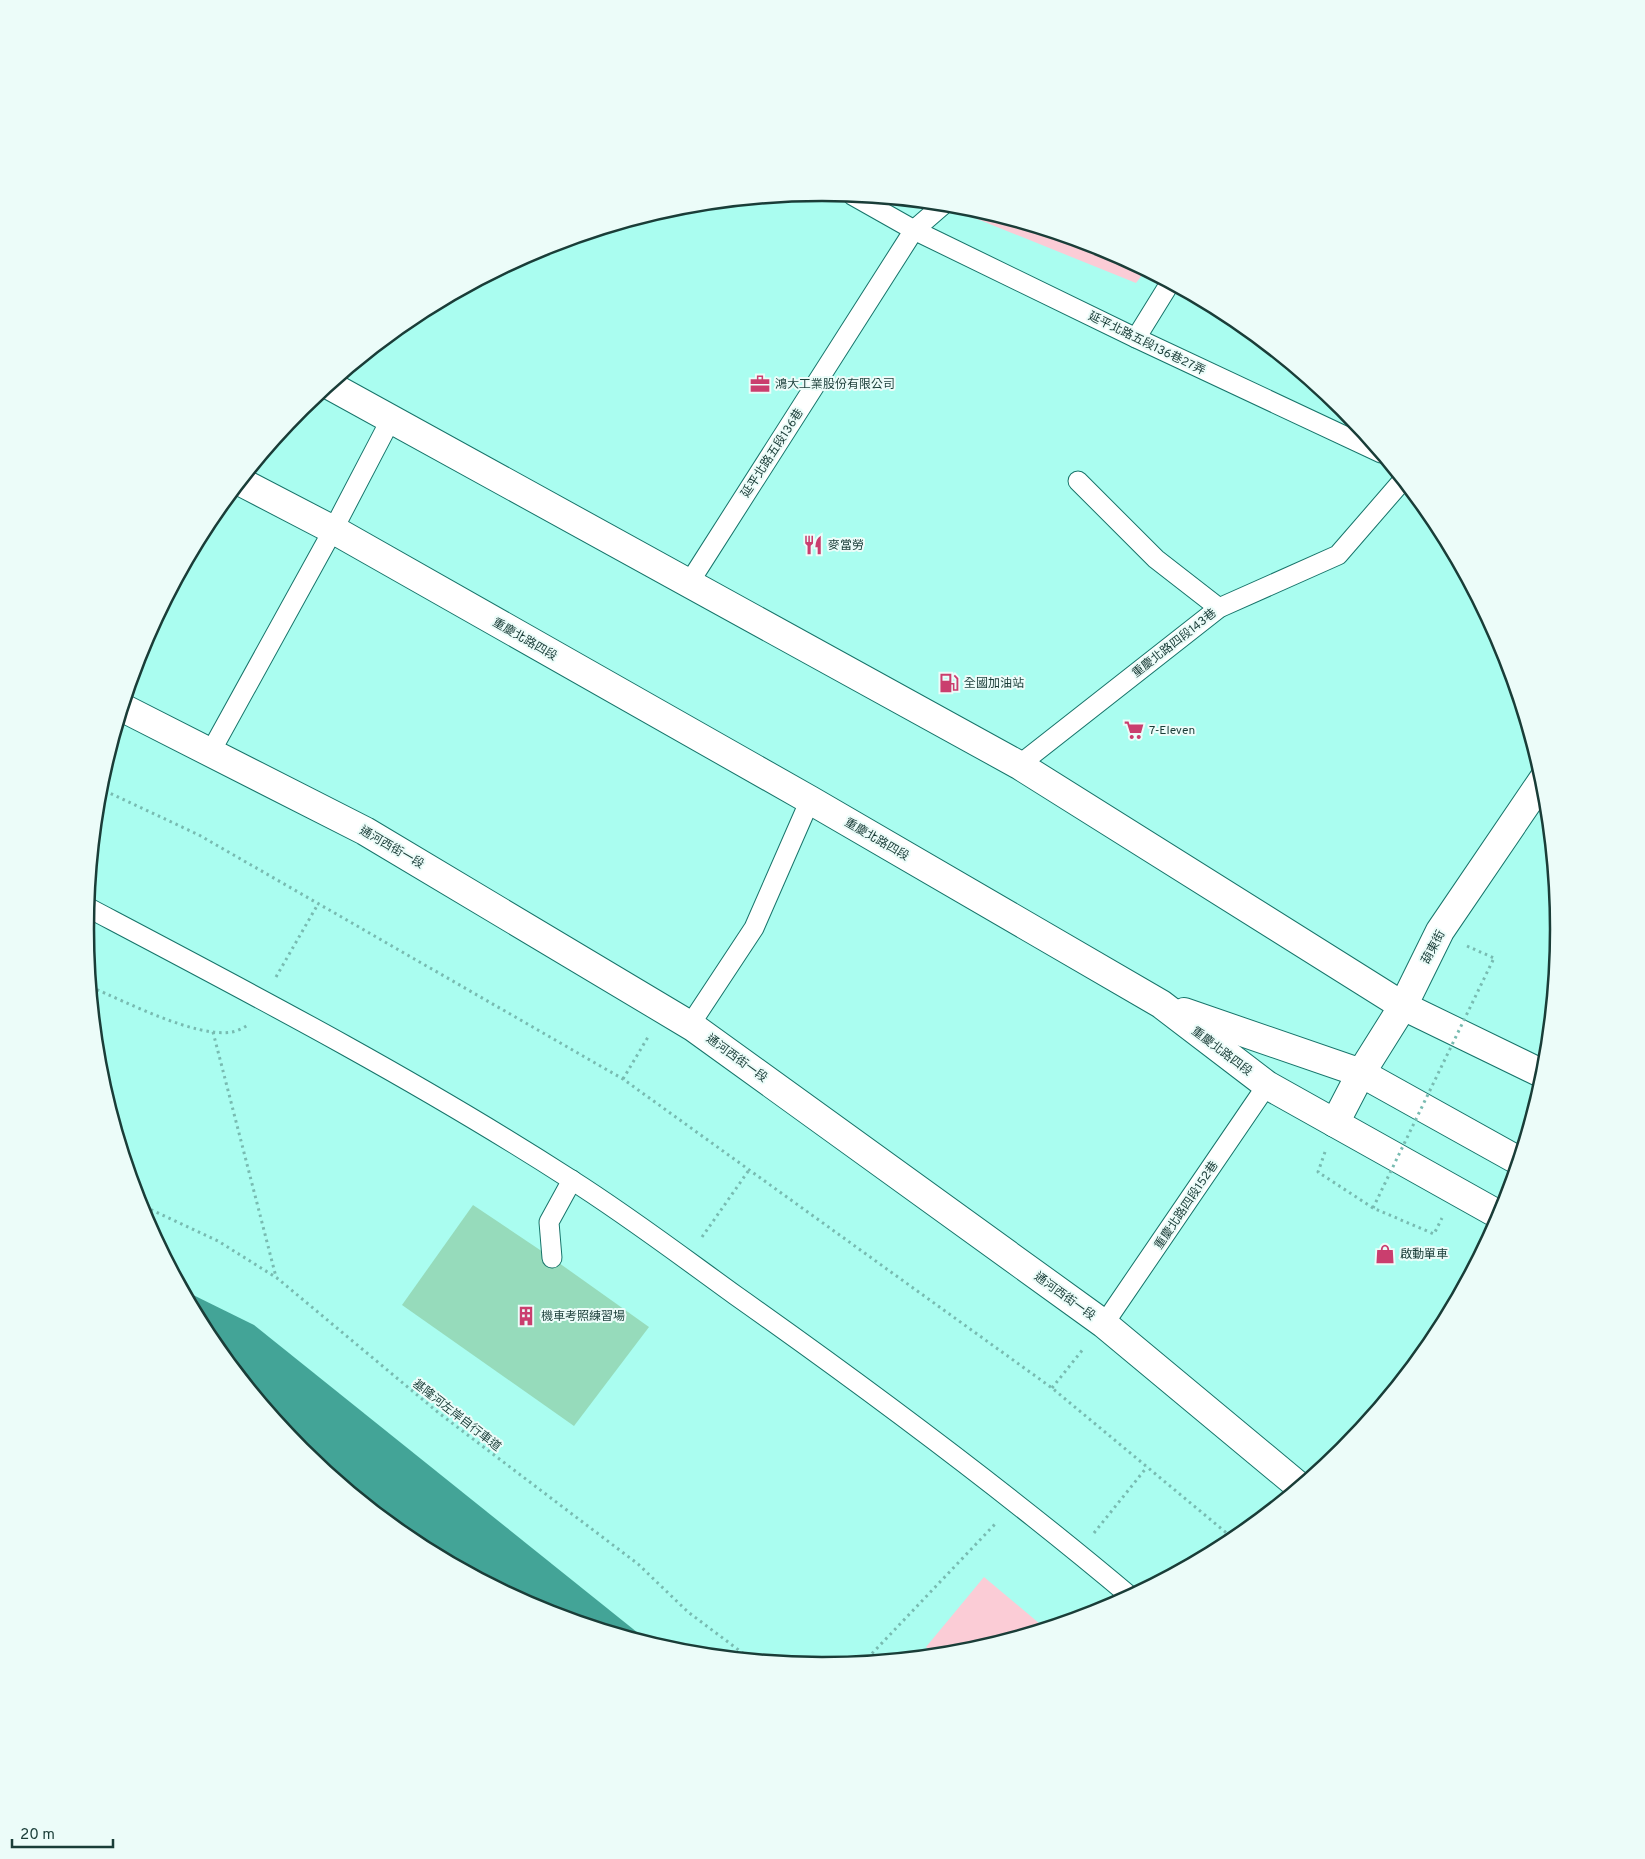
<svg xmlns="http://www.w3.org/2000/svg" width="1645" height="1859" font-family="Overpass,'Noto Sans TC',sans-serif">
  <rect width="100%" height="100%" fill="#aafdf0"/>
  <!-- green -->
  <g fill="#fbccd6">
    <path d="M971,208L1105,248L1146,270L1136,283L965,214Z"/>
    <path d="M984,1577L1046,1629L966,1653L937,1656L926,1647Z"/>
  </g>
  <!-- water -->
  <path fill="#43a497" d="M183,1290L254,1325L653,1645L540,1611L413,1543L301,1451L209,1339Z"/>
  <!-- building -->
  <path fill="#96dbbb" d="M473,1205L552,1258L649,1327L574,1426L402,1305Z"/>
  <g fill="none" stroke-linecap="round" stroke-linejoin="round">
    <defs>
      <g id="lane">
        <path d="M852,195L914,230L1136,338L1381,453"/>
        <path d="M1136,338L1170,283"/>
        <path d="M1078,481L1156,559L1219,608"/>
        <path d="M689,583L914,230L944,204"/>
        <path d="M210,753L333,530L391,419"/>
        <path d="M1019,765L1219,608L1338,555L1403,480"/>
        <path d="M87,907C250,993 415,1079 570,1179C627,1215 681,1256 735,1295C871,1391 1004,1490 1131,1597"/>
        <path d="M690,1025L754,928L810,800"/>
        <path d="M552,1258L549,1222L572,1180"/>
        <path d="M1104,1324L1267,1085"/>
      </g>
      <g id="street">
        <path d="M123,708L365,831L693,1027L1104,1324L1300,1487"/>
        <path d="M1335,1123L1361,1073L1403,1006L1440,931L1544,778"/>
      </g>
      <g id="primary">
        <path d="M329,385L1019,765L1403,1006L1545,1075"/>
        <path d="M241,482L341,534L810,800L1161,1004L1267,1085L1501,1216"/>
        <path d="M1184,1012L1361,1073L1519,1161"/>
      </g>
    </defs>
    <!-- lane casing -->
    <use href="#lane" stroke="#17746a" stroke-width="21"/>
    <!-- street casing -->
    <use href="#street" stroke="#17746a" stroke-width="30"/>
    <!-- primary casing -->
    <use href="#primary" stroke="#17746a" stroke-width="30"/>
    <!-- path -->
    <g stroke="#78bbb1" stroke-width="3" stroke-dasharray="2.5 4" stroke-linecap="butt">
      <path d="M99,788L199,835L623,1079L1052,1388L1235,1540"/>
      <path d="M1467,946L1494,958"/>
      <path d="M276,977L318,904"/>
      <path d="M91,987C126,1002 196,1038 232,1032C238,1031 245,1027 249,1024"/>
      <path d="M213,1032L276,1277"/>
      <path d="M623,1079L648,1037"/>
      <path d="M1325,1152L1318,1172L1373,1208L1434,1234L1442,1218"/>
      <path d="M139,1204L218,1241L277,1278L440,1414L638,1564L688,1612L752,1660"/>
      <path d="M702,1237L749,1170"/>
      <path d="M1052,1388L1084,1348"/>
      <path d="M1094,1533L1147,1467"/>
      <path d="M863,1663L997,1522"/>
    </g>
    <!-- lane -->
    <use href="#lane" stroke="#fff" stroke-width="19"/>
    <!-- street -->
    <use href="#street" stroke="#fff" stroke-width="28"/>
    <!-- primary -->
    <use href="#primary" stroke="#fff" stroke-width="28"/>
    <!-- path-bridge -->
    <path stroke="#78bbb1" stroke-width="3" stroke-dasharray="2.5 4" stroke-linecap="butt" d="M1373,1208L1494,958"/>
  </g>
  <!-- icons -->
  <defs>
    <symbol id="office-bare" viewBox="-9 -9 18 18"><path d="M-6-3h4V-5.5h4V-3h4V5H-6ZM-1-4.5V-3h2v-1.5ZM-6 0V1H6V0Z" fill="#ca3e6e" stroke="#ecfcf9" stroke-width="2.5" paint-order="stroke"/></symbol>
    <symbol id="restaurant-bare" viewBox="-9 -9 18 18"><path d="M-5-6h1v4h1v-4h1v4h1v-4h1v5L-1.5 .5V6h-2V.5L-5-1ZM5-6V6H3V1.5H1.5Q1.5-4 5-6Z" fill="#ca3e6e" stroke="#ecfcf9" stroke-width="2.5" paint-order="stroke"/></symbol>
    <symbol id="fuel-bare" viewBox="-9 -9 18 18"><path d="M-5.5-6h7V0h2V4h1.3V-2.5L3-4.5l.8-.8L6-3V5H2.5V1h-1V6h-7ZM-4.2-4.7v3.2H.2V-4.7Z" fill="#ca3e6e" stroke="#ecfcf9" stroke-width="2.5" paint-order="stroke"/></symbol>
    <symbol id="supermarket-bare" viewBox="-9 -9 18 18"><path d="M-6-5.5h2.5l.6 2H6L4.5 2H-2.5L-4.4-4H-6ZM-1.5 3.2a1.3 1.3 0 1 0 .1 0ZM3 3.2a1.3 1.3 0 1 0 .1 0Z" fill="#ca3e6e" stroke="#ecfcf9" stroke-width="2.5" paint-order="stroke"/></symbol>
    <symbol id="shop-bare" viewBox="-9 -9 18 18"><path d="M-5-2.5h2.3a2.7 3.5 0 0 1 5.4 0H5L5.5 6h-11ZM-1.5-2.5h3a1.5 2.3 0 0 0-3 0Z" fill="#ca3e6e" stroke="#ecfcf9" stroke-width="2.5" paint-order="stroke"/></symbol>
    <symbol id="building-bare" viewBox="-9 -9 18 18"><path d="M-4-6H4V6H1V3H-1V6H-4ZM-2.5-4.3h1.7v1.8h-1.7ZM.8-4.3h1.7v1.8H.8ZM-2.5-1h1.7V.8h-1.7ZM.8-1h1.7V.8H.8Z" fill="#ca3e6e" stroke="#ecfcf9" stroke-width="2.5" paint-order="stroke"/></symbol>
  </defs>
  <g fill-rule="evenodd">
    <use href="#office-bare" x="746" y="370" width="28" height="28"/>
    <use href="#restaurant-bare" x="799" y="531" width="28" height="28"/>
    <use href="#fuel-bare" x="935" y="669" width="28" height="28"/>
    <use href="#supermarket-bare" x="1120" y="716" width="28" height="28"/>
    <use href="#shop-bare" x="1371" y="1240" width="28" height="28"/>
    <use href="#building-bare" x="512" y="1302" width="28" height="28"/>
  </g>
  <g text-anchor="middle" stroke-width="4" stroke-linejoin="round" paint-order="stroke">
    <!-- street labels -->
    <g font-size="12" fill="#1a3d38" stroke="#ecfcf9">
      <text transform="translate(1147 343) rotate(26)" y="4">延平北路五段136巷27弄</text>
      <text transform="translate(772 453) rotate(-57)" y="4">延平北路五段136巷</text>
      <text transform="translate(525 639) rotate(30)" y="4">重慶北路四段</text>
      <text transform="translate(1174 643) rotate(-38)" y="4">重慶北路四段143巷</text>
      <text transform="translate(877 839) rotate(30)" y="4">重慶北路四段</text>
      <text transform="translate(392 847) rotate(30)" y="4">通河西街一段</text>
      <text transform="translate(1433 947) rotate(-62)" y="4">葫東街</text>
      <text transform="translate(1222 1051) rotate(37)" y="4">重慶北路四段</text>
      <text transform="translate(737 1058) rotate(36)" y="4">通河西街一段</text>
      <text transform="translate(1186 1205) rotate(-56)" y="4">重慶北路四段152巷</text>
      <text transform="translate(1065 1296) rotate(36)" y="4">通河西街一段</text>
      <text transform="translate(457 1415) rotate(38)" y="4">基隆河左岸自行車道</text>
    </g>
    <!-- poi labels -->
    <g font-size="12" fill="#1a3d38" stroke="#ecfcf9" text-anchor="start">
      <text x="775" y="388">鴻大工業股份有限公司</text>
      <text x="828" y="549">麥當勞</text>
      <text x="964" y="687">全國加油站</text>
      <text x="1149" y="734">7-Eleven</text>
      <text x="1400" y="1258">啟動單車</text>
      <text x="541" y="1320">機車考照練習場</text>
    </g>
  </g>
  <!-- crop -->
  <path d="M0 0H1645V1859H0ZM94 929a728 728 0 1 1 1456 0a728 728 0 1 1-1456 0Z" fill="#ecfcf9" fill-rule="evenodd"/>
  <path fill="none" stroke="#1a3d38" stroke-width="2.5" d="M94 929a728 728 0 1 1 1456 0a728 728 0 1 1-1456 0Z"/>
  <!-- scale -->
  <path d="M12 1839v8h101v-8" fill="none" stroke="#1a3d38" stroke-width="2.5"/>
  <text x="20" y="1839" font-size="15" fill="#1a3d38" stroke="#ecfcf9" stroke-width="4" paint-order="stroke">20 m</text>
</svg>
